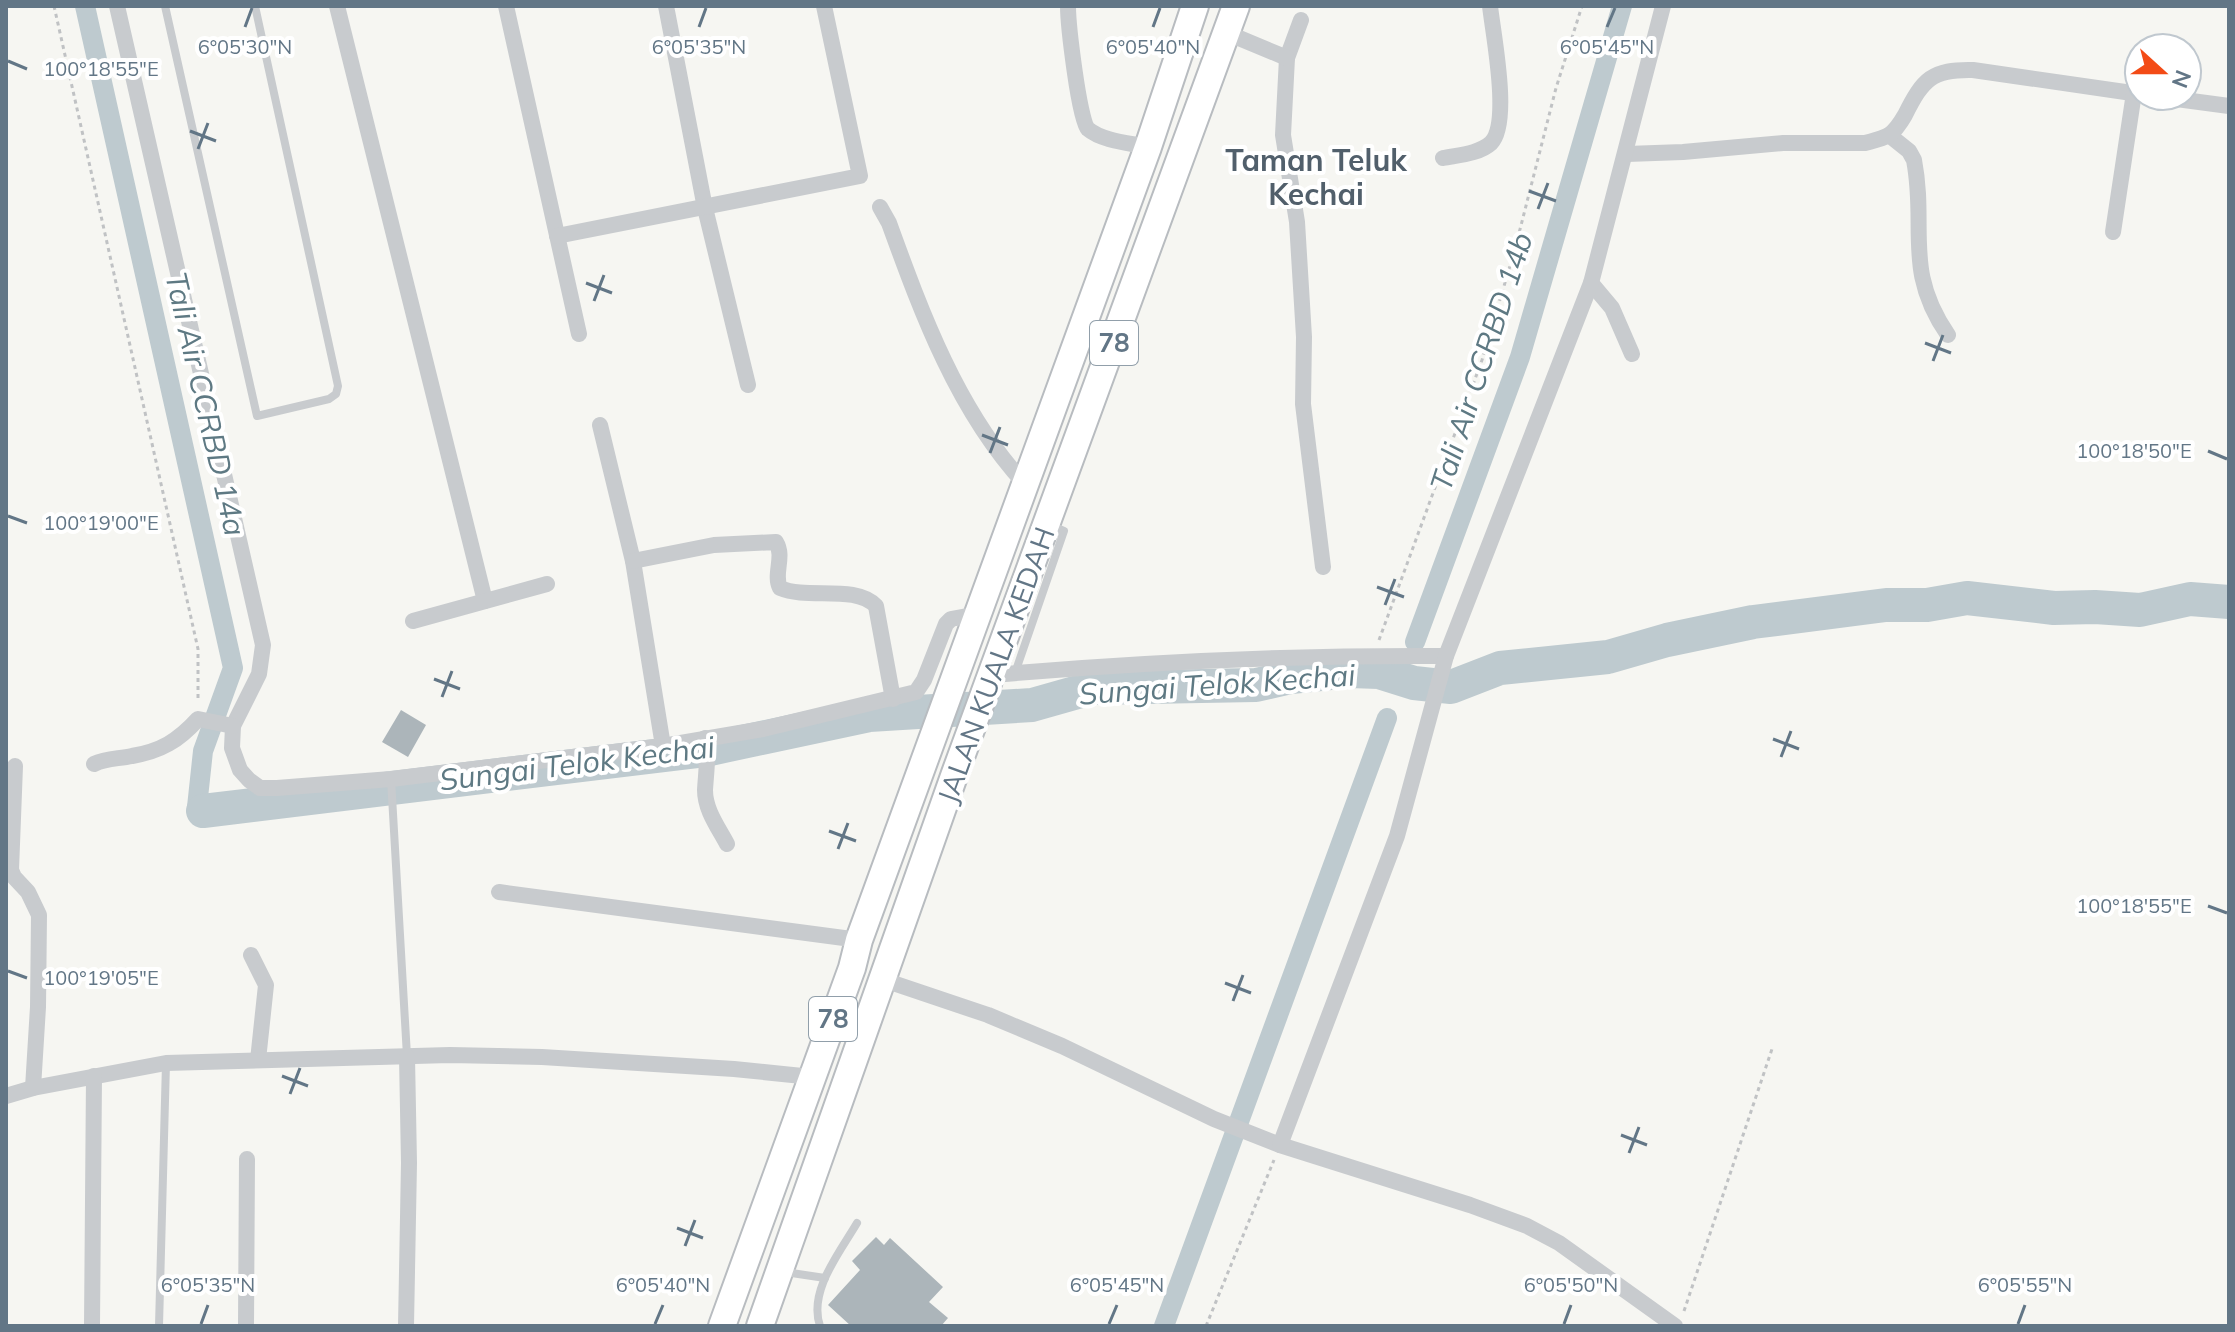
<svg xmlns="http://www.w3.org/2000/svg" width="2235" height="1332" font-family="Mulish,sans-serif">
  <rect width="100%" height="100%" fill="#f6f6f2"/>
  <g fill="none" stroke-linecap="round" stroke-linejoin="round">
    <!-- canal -->
    <g stroke="#becacf" stroke-width="20">
      <path d="M85,6L233,668L203,751L197,807L203,811"/>
      <path d="M1415,642L1520,357L1622,6"/>
      <path d="M1164,1326L1387,718"/>
    </g>
    <!-- river -->
    <path stroke="#becacf" stroke-width="34" d="M203,811L705,750L869,715L1032,705L1092,688L1256,685L1291,677L1350,671L1379,672L1414,683L1451,687L1500,668L1608,657L1667,640L1753,622L1886,605H1927L1967,598L2054,608L2095,607L2140,610L2190,599L2229,602"/>
  </g>
  <!-- building -->
  <g fill="#acb5ba">
    <path d="M401,710L426,725L408,757L382,742Z"/>
    <path d="M876,1237L884,1245L890,1238L943,1287L929,1302L948,1318L941,1326H851L828,1305L860,1270L852,1261Z"/>
  </g>
  <g fill="none" stroke-linecap="round" stroke-linejoin="round">
    <defs>
      <g id="primary">
        <path d="M722,1326L852,968L859,940L1148,147L1195,6"/>
        <path d="M760,1326L954,776L1236,6"/>
      </g>
    </defs>
    <!-- primary casing -->
    <use href="#primary" stroke="#b8bcc0" stroke-width="30"/>
    <!-- path -->
    <g stroke="#c0c2c4" stroke-width="3" stroke-dasharray="4 4" stroke-linecap="butt">
      <path d="M54,6L198,649V702"/>
      <path d="M1379,640L1482,360L1515,249L1556,88L1582,6"/>
      <path d="M1684,1311L1772,1049"/>
      <path d="M1206,1326L1274,1160"/>
    </g>
    <!-- service -->
    <g stroke="#c8cbce" stroke-width="8">
      <path d="M165,6L257,416L329,399L336,394L338,386L255,6"/>
      <path d="M1015,673L1064,531L1050,525"/>
      <path d="M391,779L407,1056"/>
      <path d="M785,1272L825,1278"/>
      <path d="M159,1326L166,1063"/>
      <path d="M820,1326C808,1291 840,1252 857,1223"/>
    </g>
    <!-- minor -->
    <g stroke="#c8cbce" stroke-width="16">
      <path d="M117,6L263,645L259,674L233,726L232,748L240,770L249,780L260,788H277L391,779L663,746L763,729L916,692L924,680L946,624L951,619L978,614"/>
      <path d="M337,6L485,601"/>
      <path d="M506,6L579,334"/>
      <path d="M666,6L705,208L748,385"/>
      <path d="M1068,6C1068,24 1079,120 1088,129C1102,141 1130,143 1148,147"/>
      <path d="M1301,20L1287,58L1283,135L1297,222L1304,337L1303,404L1323,567"/>
      <path d="M1227,33L1287,58"/>
      <path d="M2154,96L2229,106"/>
      <path d="M1889,135L1909,151L1914,160C1927,228 1903,270 1948,335"/>
      <path d="M1627,154L1683,152L1783,143H1865C1872,141 1882,139 1889,135C1896,130 1901,122 1905,115C1923,79 1932,69 1973,70L2139,94"/>
      <path d="M1443,158C1458,155 1479,154 1491,143C1511,123 1493,34 1490,6"/>
      <path d="M880,207L889,223C922,314 958,412 1025,484"/>
      <path d="M2113,232L2134,93"/>
      <path d="M557,236L860,176L824,6"/>
      <path d="M1591,283L1612,308L1632,354"/>
      <path d="M600,425L633,561L663,746"/>
      <path d="M633,561L714,545L776,542C785,557 773,574 780,588C808,600 855,584 876,606L893,699"/>
      <path d="M413,621L547,584"/>
      <path d="M993,675C1144,662 1295,655 1446,656"/>
      <path d="M705,738C709,756 706,772 705,790C705,810 718,827 727,844"/>
      <path d="M94,764C106,758 118,759 132,756C161,751 178,741 198,719L233,726"/>
      <path d="M15,766L11,870L14,877L28,892L39,915L38,1007L33,1088"/>
      <path d="M499,892L859,940"/>
      <path d="M251,955L266,985L258,1060"/>
      <path d="M884,980L988,1015L1062,1046L1214,1119L1280,1145L1470,1205L1527,1226L1559,1243L1675,1326"/>
      <path d="M6,1096L33,1088L166,1063L450,1055L542,1057L734,1069L812,1077"/>
      <path d="M1280,1145L1397,836L1446,656L1591,283L1663,6"/>
      <path d="M92,1326L94,1076"/>
      <path d="M246,1326L247,1159"/>
      <path d="M406,1326L409,1163L407,1057"/>
    </g>
    <!-- primary -->
    <use href="#primary" stroke="#fff" stroke-width="26"/>
  </g>
  <!-- ticks -->
  <path fill="none" stroke="#627686" stroke-width="3" d="M245,27L252,8M699,27L706,8M1153,27L1160,8M1607,27L1615,8M8,61L27,69M190,131L216,141M198,149L208,123M1529,191L1556,201M1538,209L1548,183M586,283L612,293M594,301L604,275M1925,343L1951,353M1933,361L1943,335M982,435L1008,445M2208,451L2227,459M990,453L1000,427M8,516L27,523M1377,587L1404,597M1385,605L1395,579M434,679L460,689M442,697L452,671M1773,739L1799,749M1781,757L1791,731M829,831L856,841M838,849L848,823M2208,906L2227,913M8,971L27,978M1225,983L1251,993M1233,1001L1243,975M282,1076L308,1086M290,1094L300,1068M1621,1135L1647,1145M1629,1153L1639,1127M677,1228L703,1238M685,1246L695,1220M201,1324L208,1305M655,1324L663,1305M1109,1324L1117,1305M1564,1324L1571,1305M2018,1324L2025,1305"/>
  <g text-anchor="middle" stroke-width="8" stroke-linejoin="round" paint-order="stroke">
    <!-- shield labels -->
    <g fill="#fff" stroke="#919faa" stroke-width="2">
      <rect x="1090" y="321" width="48" height="44" rx="6"/>
      <rect x="809" y="997" width="48" height="44" rx="6"/>
    </g>
    <g font-size="26" font-weight="bold" fill="#627686">
      <text x="1114" y="352">78</text>
      <text x="833" y="1028">78</text>
    </g>
    <!-- street labels -->
    <g font-size="28" fill="#627686" stroke="#fff">
      <text transform="translate(996 665) rotate(-70)" y="10">JALAN KUALA KEDAH</text>
    </g>
    <!-- neighbourhood labels -->
    <g font-size="30" font-weight="bold" fill="#515f6b" stroke="#fff">
      <text x="1316" y="171">Taman Teluk<tspan x="1316" dy="34">Kechai</tspan></text>
    </g>
    <!-- water labels -->
    <g font-size="30" font-style="italic" fill="#5e7983" stroke="#fff">
      <text transform="translate(1482 362) rotate(-72)" y="10">Tali Air CCRBD 14b</text>
      <text transform="translate(205 404) rotate(77)" y="10">Tali Air CCRBD 14a</text>
      <text transform="translate(1217 685) rotate(-4)" y="10">Sungai Telok Kechai</text>
      <text transform="translate(577 764) rotate(-7)" y="10">Sungai Telok Kechai</text>
    </g>
  </g>
  <g font-size="20" text-anchor="middle" fill="#627686" stroke="#fff" stroke-width="8" stroke-linejoin="round" paint-order="stroke">
    <text x="245" y="54">6°05'30"N</text>
    <text x="699" y="54">6°05'35"N</text>
    <text x="1153" y="54">6°05'40"N</text>
    <text x="1607" y="54">6°05'45"N</text>
    <text x="101" y="76">100°18'55"E</text>
    <text x="2134" y="458">100°18'50"E</text>
    <text x="101" y="530">100°19'00"E</text>
    <text x="2134" y="913">100°18'55"E</text>
    <text x="101" y="985">100°19'05"E</text>
    <text x="208" y="1292">6°05'35"N</text>
    <text x="663" y="1292">6°05'40"N</text>
    <text x="1117" y="1292">6°05'45"N</text>
    <text x="1571" y="1292">6°05'50"N</text>
    <text x="2025" y="1292">6°05'55"N</text>
  </g>
  <!-- border -->
  <rect width="2235" height="1332" fill="none" stroke="#627686" stroke-width="16"/>
  <!-- north arrow -->
  <g transform="translate(2163 72) rotate(111)"><circle r="38" fill="#ffffff" stroke="#c0c8cf" stroke-width="2"/>
  <path d="M0-6L14 30L0 20L-14 30Z" fill="#f34b16"/>
  <text y="-12" font-size="22" font-weight="bold" text-anchor="middle" fill="#627686">N</text>
  </g>
</svg>
